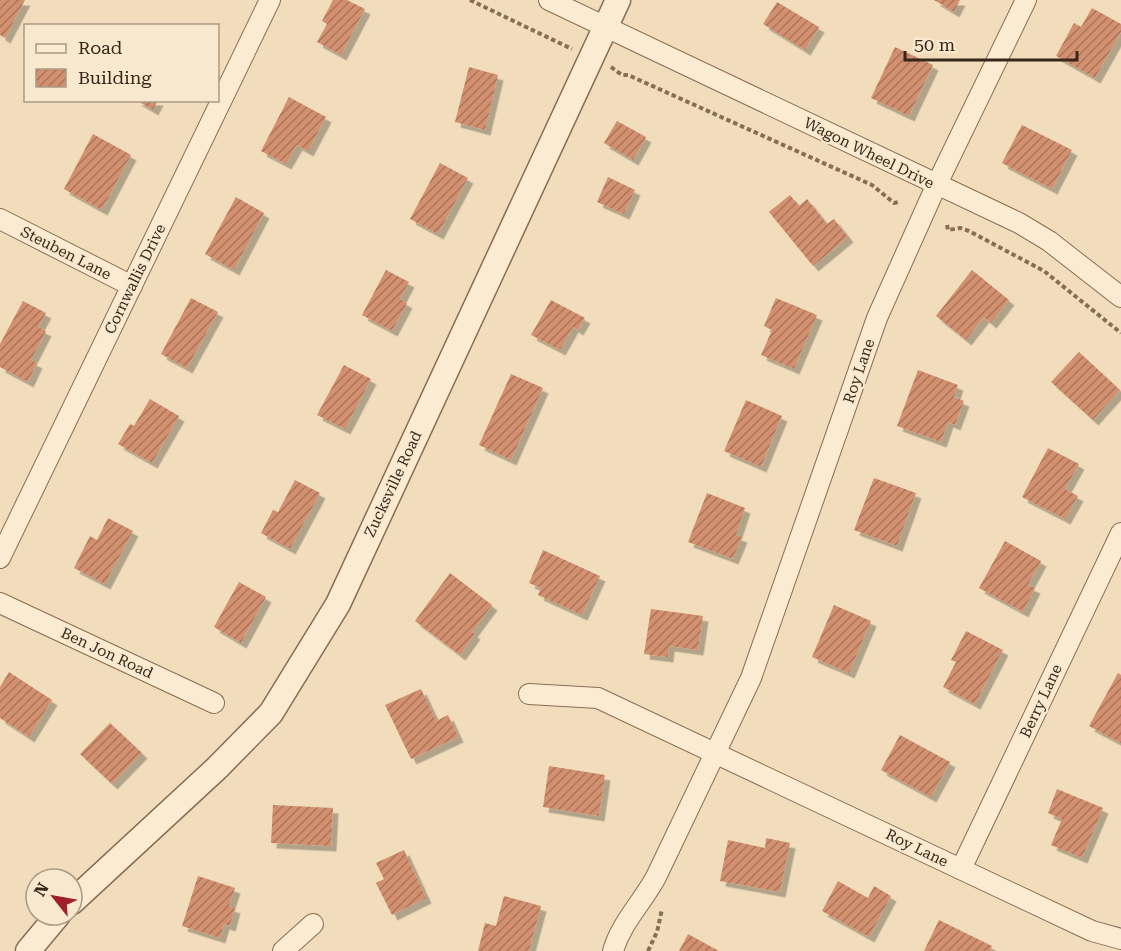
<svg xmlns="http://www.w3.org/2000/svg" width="1121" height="951" font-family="'Roboto Serif',serif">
  <defs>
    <pattern id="building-hatch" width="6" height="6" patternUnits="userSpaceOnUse" patternTransform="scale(1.5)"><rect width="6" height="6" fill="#d2906f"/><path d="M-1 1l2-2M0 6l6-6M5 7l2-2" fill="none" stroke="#ab755a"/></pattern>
    <filter id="shadow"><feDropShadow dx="5.5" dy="5.5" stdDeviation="0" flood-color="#0004"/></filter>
  </defs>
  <rect width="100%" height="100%" fill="#f1ddbc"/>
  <!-- building -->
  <g fill="url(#building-hatch)" filter="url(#shadow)">
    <path d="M0,0H25L5,38L0,35Z"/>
    <path d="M333,0H347L365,9L341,55L317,42L327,24L322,21Z"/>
    <path d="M934,0H960L954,12Z"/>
    <path d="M777,2L819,27L805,50L763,24Z"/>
    <path d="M1092,8L1121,24V32L1095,78L1056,56L1074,23L1081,27Z"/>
    <path d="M895,47L933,65L909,116L871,98Z"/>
    <path d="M469,67L498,75L485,130L455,122Z"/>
    <path d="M289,97L326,117L308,151L297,145L286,164L261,151Z"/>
    <path d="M136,100H158L153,110Z"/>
    <path d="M617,121L646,137L633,160L604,143Z"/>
    <path d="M1022,125L1072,150L1052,189L1002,163Z"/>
    <path d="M93,134L131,155L102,210L64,189Z"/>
    <path d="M440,163L468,178L438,234L410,219Z"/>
    <path d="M608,177L635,190L624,214L597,202Z"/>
    <path d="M790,195L799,206L807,199L827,224L834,219L848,237L813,266L769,212Z"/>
    <path d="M236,197L264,213L234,270L205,254Z"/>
    <path d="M386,270L409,282L400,299L407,303L392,331L362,315Z"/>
    <path d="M972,270L1009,300L991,323L984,317L966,340L936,316Z"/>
    <path d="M191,298L218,312L187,368L161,354Z"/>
    <path d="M776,298L817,315L794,369L761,355L772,330L764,326Z"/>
    <path d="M551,300L585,318L578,330L573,327L560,350L531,335Z"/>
    <path d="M23,301L46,313L38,327L46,331L31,360L37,363L28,382L0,367V344Z"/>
    <path d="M1079,352L1120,390L1093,420L1051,382Z"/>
    <path d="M344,365L371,379L345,429L317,415Z"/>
    <path d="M918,370L958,385L954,397L964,401L955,425L948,422L941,442L897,426Z"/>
    <path d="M511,374L543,388L511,460L479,445Z"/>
    <path d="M150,399L179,416L152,463L118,444L130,424L134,426Z"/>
    <path d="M746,400L782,416L761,467L724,451Z"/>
    <path d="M1048,448L1079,464L1065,489L1078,496L1065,519L1022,497Z"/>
    <path d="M874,478L916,493L897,546L854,530Z"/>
    <path d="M295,480L320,493L290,549L261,533L273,510L278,512Z"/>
    <path d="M707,493L745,508L736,535L742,537L733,559L688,542Z"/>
    <path d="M108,518L133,531L105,584L74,568L90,536L97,540Z"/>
    <path d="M1005,541L1041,561L1028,585L1035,588L1023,612L979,588Z"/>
    <path d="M543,550L600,576L582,615L538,595L541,588L529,583Z"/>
    <path d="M450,573L492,605L472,632L475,634L460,655L415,621Z"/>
    <path d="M239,582L266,597L241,643L214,627Z"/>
    <path d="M834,605L871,621L849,673L812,657Z"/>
    <path d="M651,609L703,616L698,650L669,646L668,657L644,654Z"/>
    <path d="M966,631L1003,650L975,704L943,687L956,662L951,660Z"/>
    <path d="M9,672L52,700L29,737L0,718V687Z"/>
    <path d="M1118,673L1121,675V743L1089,726Z"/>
    <path d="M421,689L436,721L448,715L458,737L411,759L385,705Z"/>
    <path d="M110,723L142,753L112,784L80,754Z"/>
    <path d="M900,735L950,762L931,797L881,770Z"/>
    <path d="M549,766L605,775L599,816L543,807Z"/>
    <path d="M1057,789L1103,808L1082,858L1051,845L1062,819L1048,813Z"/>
    <path d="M273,805L333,808L331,846L271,843Z"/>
    <path d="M766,838L790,843L780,892L720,881L728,840L765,848Z"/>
    <path d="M404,850L426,898L392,915L376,883L384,879L376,863Z"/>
    <path d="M198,876L235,888L229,906L235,908L230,926L224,924L220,938L182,926Z"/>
    <path d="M838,881L868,898L874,886L891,896L869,937L822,911Z"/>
    <path d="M504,896L541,906L529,951H478L485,923L496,926Z"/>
    <path d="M939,920L992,946L990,951H924Z"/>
    <path d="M688,934L719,951H679Z"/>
  </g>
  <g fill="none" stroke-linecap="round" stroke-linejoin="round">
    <defs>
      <g id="minor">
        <path d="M549,0L1019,223L1049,241L1121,297"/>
        <path d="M0,219L132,286"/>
        <path d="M0,558L270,0"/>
        <path d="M0,603L214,703"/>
        <path d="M529,694L598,698L1092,931L1121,939"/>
        <path d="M961,869L1121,533"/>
        <path d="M283,951L313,924"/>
        <path d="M613,951C621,923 642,903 656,877L751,678L877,318L936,186L1026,0"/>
      </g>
      <g id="tertiary">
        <path d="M72,902L217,768L271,713L338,604L618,0"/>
        <path d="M28,951L58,915"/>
      </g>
    </defs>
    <!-- minor casing -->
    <use href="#minor" stroke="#8a6c55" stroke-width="22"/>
    <!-- tertiary casing -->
    <use href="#tertiary" stroke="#8a6c55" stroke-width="27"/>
    <!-- path -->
    <g stroke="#8a6c55" stroke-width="4" stroke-dasharray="4.5 3" stroke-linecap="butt">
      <path d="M470,0L572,49"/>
      <path d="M611,67L622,75H628L872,185L894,203L898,202"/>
      <path d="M947,225L948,230L960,228L969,231L1044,271L1121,333"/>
      <path d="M648,951L657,932L662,909"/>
    </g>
    <!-- minor -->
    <use href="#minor" stroke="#fbebd0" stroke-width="20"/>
    <!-- tertiary -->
    <use href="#tertiary" stroke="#fbebd0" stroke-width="24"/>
  </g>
  <g text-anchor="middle" stroke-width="4.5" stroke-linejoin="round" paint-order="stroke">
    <!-- street labels -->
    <g font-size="15" fill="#38261b" stroke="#f8e8cd">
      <text transform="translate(869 153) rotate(26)" y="5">Wagon Wheel Drive</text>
      <text transform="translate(66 253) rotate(27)" y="5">Steuben Lane</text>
      <text transform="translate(135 279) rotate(-64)" y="5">Cornwallis Drive</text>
      <text transform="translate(859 371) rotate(-71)" y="5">Roy Lane</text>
      <text transform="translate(393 484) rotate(-65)" y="5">Zucksville Road</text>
      <text transform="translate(107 653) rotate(25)" y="5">Ben Jon Road</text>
      <text transform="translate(1041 701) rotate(-65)" y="5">Berry Lane</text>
      <text transform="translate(917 848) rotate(26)" y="5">Roy Lane</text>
    </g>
  </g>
  <!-- legend -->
  <rect x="24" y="24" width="195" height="78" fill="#f8e8cd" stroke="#ab9a86" stroke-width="1.5"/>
  <rect x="36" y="44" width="30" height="9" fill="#fbebd0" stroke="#ab9a86" stroke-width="1.5"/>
  <text x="78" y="54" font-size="18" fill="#38261b">Road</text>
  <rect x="36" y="69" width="30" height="18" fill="url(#building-hatch)" stroke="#ab9a86" stroke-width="1.5"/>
  <text x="78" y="84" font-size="18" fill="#38261b">Building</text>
  <!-- north arrow -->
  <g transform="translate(54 897) rotate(301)"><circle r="28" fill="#f8e8cd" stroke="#ab9a86" stroke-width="1.5"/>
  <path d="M0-4.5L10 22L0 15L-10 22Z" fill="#9d202c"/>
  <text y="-9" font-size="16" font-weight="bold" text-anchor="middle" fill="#38261b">N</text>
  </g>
  <!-- scale -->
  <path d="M905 51v9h172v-9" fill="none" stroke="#38261b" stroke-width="3"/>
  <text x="914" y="51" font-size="18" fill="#38261b" stroke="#f8e8cd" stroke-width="4.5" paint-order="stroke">50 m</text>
</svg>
